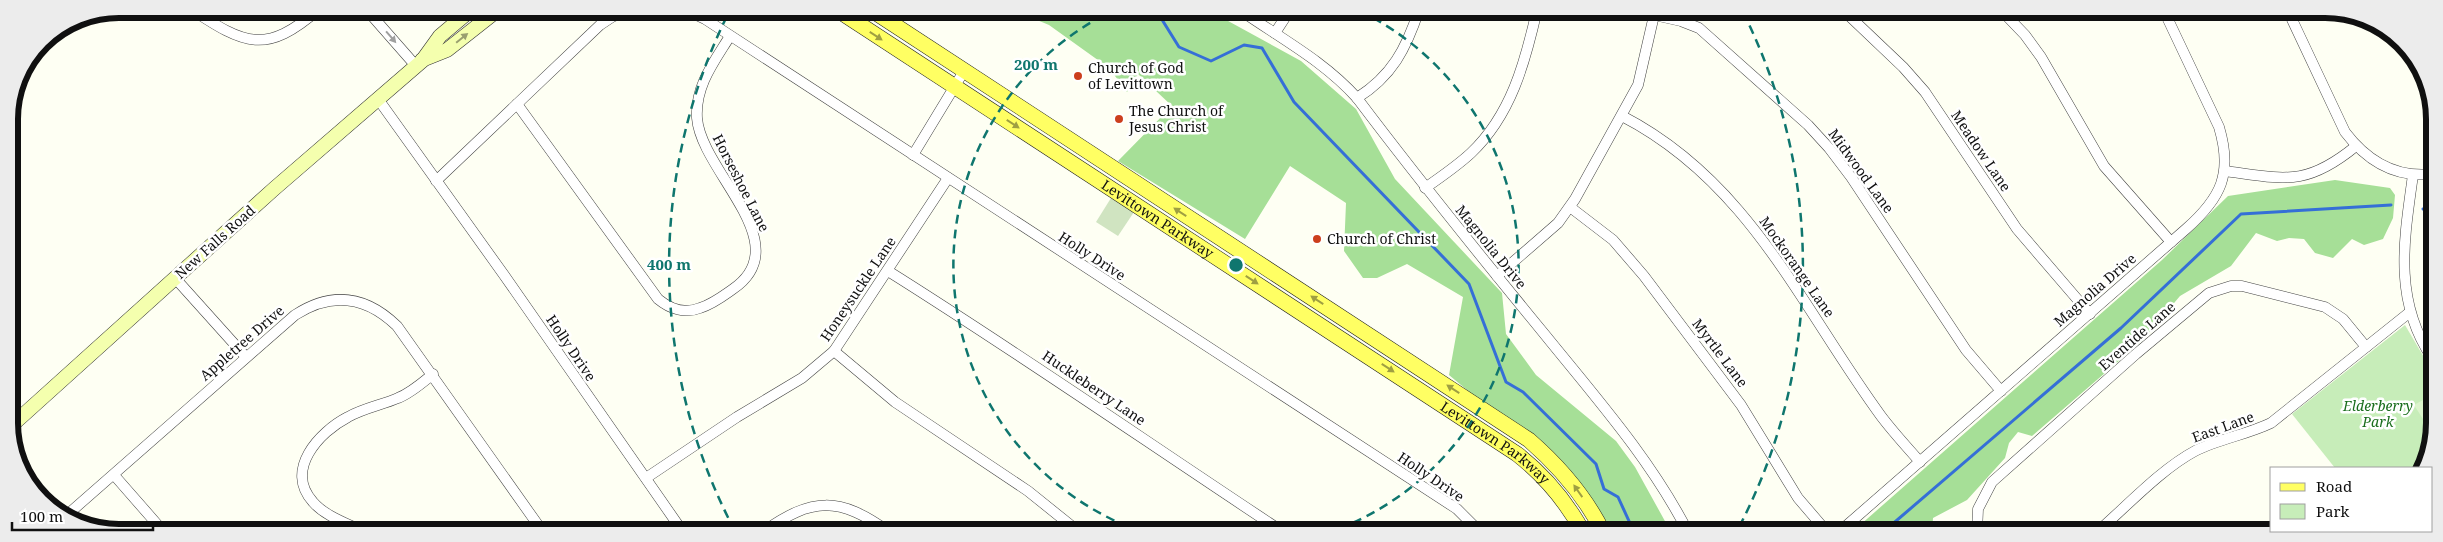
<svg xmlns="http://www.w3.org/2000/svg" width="2443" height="542" font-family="'Noto Serif',serif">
  <rect width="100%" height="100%" fill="#fefff3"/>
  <!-- green -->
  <path fill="#c7edb9" d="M2405,325L2432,371V444L2418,468H2335L2292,414Z"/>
  <!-- forest -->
  <g fill="#a6df97">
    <path d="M1013,10H1208L1301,61L1356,109L1395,179L1502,293L1506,334L1536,375L1616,441L1635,467L1671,532H1605L1555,454L1473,395L1449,375L1463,297L1407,264L1377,278H1363L1344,251L1346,203L1290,166L1245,239L1118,161L1172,106L1138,74L1127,92L1109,68L1049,25Z"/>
    <path d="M2335,180L2390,188L2395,195L2393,218L2383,239L2364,245L2352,239L2333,258L2315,253L2304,239L2289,238L2277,241L2256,233L2231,266L2180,296L2142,341L2032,436L2018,432L2009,443L2005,458L1967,500L1933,518L1932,533H1851L2162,260L2228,196Z"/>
  </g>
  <!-- cemetery -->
  <path fill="#d0e4c1" d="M1111,198L1134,212L1118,236L1096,222Z"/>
  <!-- pitch -->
  <path fill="#dcf4cc" d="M2432,395V433L2414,405Z"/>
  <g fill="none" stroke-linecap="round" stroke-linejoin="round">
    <!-- stream -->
    <g stroke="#356fd7" stroke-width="3">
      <path d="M1156,10L1179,47L1211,61L1244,45L1262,48L1294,102L1469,284L1506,382L1523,392L1596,464L1604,489L1618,497L1634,532"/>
      <path d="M2423,209L2432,207"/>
      <path d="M1882,533L2121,328L2241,214L2391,205"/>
    </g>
    <defs>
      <g id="street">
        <path d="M191,9C245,45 266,55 319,9"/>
        <path d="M366,9L416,66"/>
        <path d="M684,9L705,19L1457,509L1480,532"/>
        <path d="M1240,10C1280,38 1324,61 1357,98C1418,179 1482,258 1546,336C1597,399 1651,460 1688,532"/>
        <path d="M1843,10L1903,67L1925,92L2017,229L2090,314"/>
        <path d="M2001,10L2025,35L2041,57L2104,166L2171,242"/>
        <path d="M2288,11L2345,132C2367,161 2395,178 2432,174"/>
        <path d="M1654,15L1681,21L1699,28L1808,125L1829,148L1851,177L1966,350L2001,391"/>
        <path d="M1275,33L1290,10"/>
        <path d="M1357,98C1392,76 1406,49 1419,10"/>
        <path d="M378,99L504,275L683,532"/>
        <path d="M517,104L658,299C670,309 685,314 700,308C713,304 723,296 733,289C799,244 701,172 697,118C695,86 714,62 730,36"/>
        <path d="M1622,116C1750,182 1801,307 1881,416C1893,432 1907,447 1920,462"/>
        <path d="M913,155L964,71"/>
        <path d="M2225,171C2285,179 2306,187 2356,146"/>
        <path d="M2413,175C2404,240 2393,300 2432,358"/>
        <path d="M436,181L600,25L612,17L630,9"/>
        <path d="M1425,188C1441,177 1457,166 1471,153C1511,115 1525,63 1537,10"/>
        <path d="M1570,207L1613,240L1644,276L1741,405L1798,498L1828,533"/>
        <path d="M888,271C1022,355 1151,445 1283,532"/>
        <path d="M1497,276L1558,223L1575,199L1638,85L1655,11"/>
        <path d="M175,278L246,357"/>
        <path d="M834,351L895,402L1028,491L1079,532"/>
        <path d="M114,475L163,531"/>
        <path d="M646,478L737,417L802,378L834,351L948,178"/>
        <path d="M67,515L295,315C332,291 366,296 397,326L543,532"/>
        <path d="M362,531C346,523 325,516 313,502C284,470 319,432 348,417C364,408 382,405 398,398C411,393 422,383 433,374"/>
        <path d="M763,532C812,497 839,496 889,532"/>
        <path d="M1838,533L2186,229C2221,198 2233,174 2219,127L2164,11"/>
        <path d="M1977,533L1978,509L1992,482L2136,354L2209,293L2231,286H2242L2325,307L2343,319L2366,347"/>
        <path d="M2096,533C2125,508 2161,469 2195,451C2218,439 2246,435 2271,423L2410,312"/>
      </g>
      <g id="secondary">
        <path d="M422,60L447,50L499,9"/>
        <path d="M11,426L275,188L422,61L440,36L472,9"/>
      </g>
      <g id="primary">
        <path id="s1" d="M836,9L1517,454C1545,476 1566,501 1583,532"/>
        <path d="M870,9L1529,440C1560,467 1585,496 1603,532"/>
      </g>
    </defs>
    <!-- street casing -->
    <use href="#street" stroke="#434343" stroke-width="11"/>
    <!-- secondary casing -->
    <use href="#secondary" stroke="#323232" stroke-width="15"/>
    <!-- primary casing -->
    <use href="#primary" stroke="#212121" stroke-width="16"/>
    <!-- street -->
    <use href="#street" stroke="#fff" stroke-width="10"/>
    <!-- secondary -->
    <use href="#secondary" stroke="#f4ffae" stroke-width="14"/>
    <!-- primary -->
    <use href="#primary" stroke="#ffff63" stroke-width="15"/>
  </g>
  <!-- one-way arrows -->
  <defs><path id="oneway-solid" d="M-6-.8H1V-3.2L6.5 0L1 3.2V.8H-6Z" transform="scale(1.25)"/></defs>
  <g fill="#9f9f42">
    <use href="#oneway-solid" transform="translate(876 36) rotate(33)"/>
    <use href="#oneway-solid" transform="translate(1013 124) rotate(33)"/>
    <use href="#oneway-solid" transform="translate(1180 212) rotate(-147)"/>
    <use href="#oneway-solid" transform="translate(1252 280) rotate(33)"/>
    <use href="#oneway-solid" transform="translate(1317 300) rotate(-147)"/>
    <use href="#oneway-solid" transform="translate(1388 368) rotate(33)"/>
    <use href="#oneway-solid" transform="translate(1453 389) rotate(-147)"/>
    <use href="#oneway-solid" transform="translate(1578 491) rotate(-125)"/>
  </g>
  <use fill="#9f9f9f" href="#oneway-solid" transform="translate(391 37) rotate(49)"/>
  <use fill="#999f6f" href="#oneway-solid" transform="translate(462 38) rotate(-39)"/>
  <!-- distance rings -->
  <g fill="none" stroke="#0f766e" stroke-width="2.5" stroke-dasharray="9 6">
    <path d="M1142 532A283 283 0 0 1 1112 11M1360 11A283 283 0 0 1 1330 532"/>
    <path d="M735 531A567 567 0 0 1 729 12M1743 12A567 567 0 0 1 1737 531"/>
  </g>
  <!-- markers -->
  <g fill="#cc3f1d" stroke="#fff" stroke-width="2">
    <circle cx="1078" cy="76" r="5"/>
    <circle cx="1119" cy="119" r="5"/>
    <circle cx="1317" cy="239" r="5"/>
  </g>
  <g text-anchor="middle" stroke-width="5" stroke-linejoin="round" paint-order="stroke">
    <!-- poi labels -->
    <g font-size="14" fill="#101010" stroke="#fff" text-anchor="start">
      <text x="1088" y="73">Church of God<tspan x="1088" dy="16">of Levittown</tspan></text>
      <text x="1129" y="116">The Church of<tspan x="1129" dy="16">Jesus Christ</tspan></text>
      <text x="1327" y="244">Church of Christ</text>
    </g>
    <!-- street labels -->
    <g font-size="14" fill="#101010" stroke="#fff">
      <text transform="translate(1981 151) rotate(56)" y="5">Meadow Lane</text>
      <text transform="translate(1861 171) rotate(54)" y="5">Midwood Lane</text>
      <text transform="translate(741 183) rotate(63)" y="5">Horseshoe Lane</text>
      <text dy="5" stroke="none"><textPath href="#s1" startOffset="384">Levittown Parkway</textPath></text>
      <text transform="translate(215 242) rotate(-42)" y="5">New Falls Road</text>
      <text transform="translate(1491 247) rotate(51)" y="5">Magnolia Drive</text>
      <text transform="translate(1092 256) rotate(33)" y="5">Holly Drive</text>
      <text transform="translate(1797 267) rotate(55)" y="5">Mockorange Lane</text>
      <text transform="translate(858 289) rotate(-56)" y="5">Honeysuckle Lane</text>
      <text transform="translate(2095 290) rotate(-41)" y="5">Magnolia Drive</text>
      <text transform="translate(2137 336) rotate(-41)" y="5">Eventide Lane</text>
      <text transform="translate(242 343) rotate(-41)" y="5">Appletree Drive</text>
      <text transform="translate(571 348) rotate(56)" y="5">Holly Drive</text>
      <text transform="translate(1720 353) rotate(53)" y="5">Myrtle Lane</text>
      <text transform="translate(1094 388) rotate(34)" y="5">Huckleberry Lane</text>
      <text transform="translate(2223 427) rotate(-20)" y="5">East Lane</text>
      <text dy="5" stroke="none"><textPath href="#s1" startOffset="789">Levittown Parkway</textPath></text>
      <text transform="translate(1431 477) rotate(34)" y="5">Holly Drive</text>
    </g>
    <!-- park labels -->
    <g font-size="14" font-style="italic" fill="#1a6e1d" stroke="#fff">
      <text x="2378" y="411">Elderberry<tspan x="2378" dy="16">Park</tspan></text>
    </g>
  </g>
  <!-- crop -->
  <path d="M0 0H2443V542H0ZM119 18H2325A101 101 0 0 1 2426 119V423A101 101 0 0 1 2325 524H119A101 101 0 0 1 18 423V119A101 101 0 0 1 119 18Z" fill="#ececec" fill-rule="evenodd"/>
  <path fill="none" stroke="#101010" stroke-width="6" d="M119 18H2325A101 101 0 0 1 2426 119V423A101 101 0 0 1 2325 524H119A101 101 0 0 1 18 423V119A101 101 0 0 1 119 18Z"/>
  <circle cx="1236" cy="265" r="8" fill="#0f766e" stroke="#fff" stroke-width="2.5"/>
  <g font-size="15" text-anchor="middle" font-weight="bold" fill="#0f766e" stroke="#fff" stroke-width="5" stroke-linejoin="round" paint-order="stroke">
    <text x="1036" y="70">200 m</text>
    <text x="669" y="270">400 m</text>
  </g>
  <!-- legend -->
  <rect x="2270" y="467" width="162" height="65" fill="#ffffff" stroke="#9f9f9f"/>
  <rect x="2280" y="483" width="25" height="8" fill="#ffff63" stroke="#9f9f9f"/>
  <text x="2316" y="492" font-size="15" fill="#101010">Road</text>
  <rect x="2280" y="504" width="25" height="15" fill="#c7edb9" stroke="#9f9f9f"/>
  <text x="2316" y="517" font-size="15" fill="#101010">Park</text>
  <!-- scale -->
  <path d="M12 522v8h141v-8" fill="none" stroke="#101010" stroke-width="2.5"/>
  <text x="20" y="522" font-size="15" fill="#101010" stroke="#ffffff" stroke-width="4" paint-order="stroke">100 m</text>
</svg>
